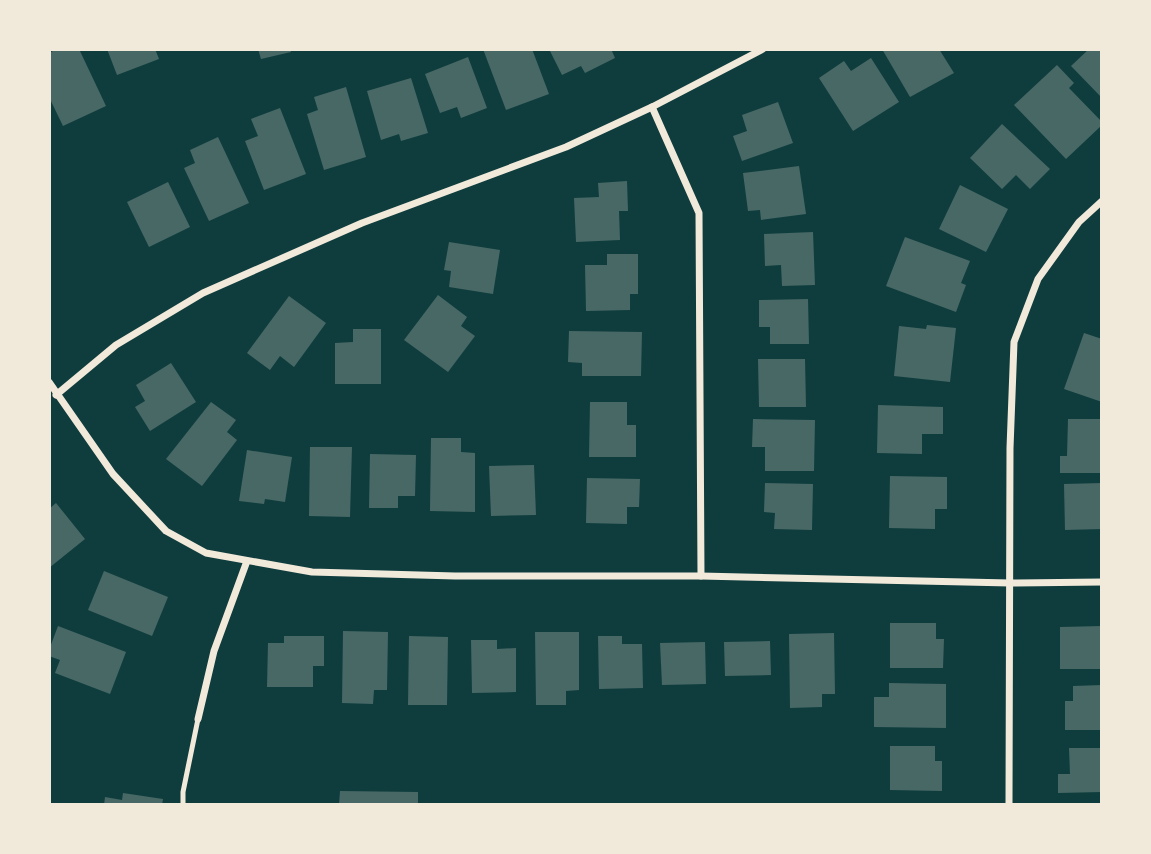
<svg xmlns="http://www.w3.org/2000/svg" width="1151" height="854" font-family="'IBM Plex Serif',serif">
  <rect width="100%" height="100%" fill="#0f3d3e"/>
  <!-- building -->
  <g fill="#486865">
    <path d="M57,49H79L106,106L63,126L49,97V53Z"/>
    <path d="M107,49H155L159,59L117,75Z"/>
    <path d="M258,49H290L291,52L261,59Z"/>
    <path d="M483,49H532L549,94L506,110Z"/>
    <path d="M549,49H611L615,58L585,73L581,66L562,75Z"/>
    <path d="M882,49H939L954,73L910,97Z"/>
    <path d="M1089,49H1102V98L1071,66Z"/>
    <path d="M468,57L487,108L461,118L457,107L440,113L425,74Z"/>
    <path d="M871,58L899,102L853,131L819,78L844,61L851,71Z"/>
    <path d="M1057,65L1074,83L1069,88L1102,122V125L1066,159L1014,105Z"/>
    <path d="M411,78L428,133L401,141L399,134L381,140L367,91Z"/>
    <path d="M346,87L366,157L324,170L307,114L318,110L314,97Z"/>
    <path d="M778,102L793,143L742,161L733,136L747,131L742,115Z"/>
    <path d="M280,108L306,174L264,190L245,141L258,136L251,119Z"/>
    <path d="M1002,124L1050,169L1030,189L1016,175L1002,189L970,158Z"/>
    <path d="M218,137L249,203L209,221L184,168L195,163L190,150Z"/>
    <path d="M799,166L806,214L761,220L760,210L748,211L743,173Z"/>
    <path d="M627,181L628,211H619L620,240L576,242L574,198L599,197L598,183Z"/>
    <path d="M168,182L190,227L149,247L127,202Z"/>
    <path d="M960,185L1008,209L986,252L939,229Z"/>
    <path d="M813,232L815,285L782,286L781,265L765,266L764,234Z"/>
    <path d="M905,237L970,261L961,283L966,285L956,312L886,286Z"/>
    <path d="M449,242L500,250L493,294L449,287L451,271L444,270Z"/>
    <path d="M607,254H638V294H630V310L586,311L585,265H607Z"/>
    <path d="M438,295L467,317L461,326L475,336L448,372L404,340Z"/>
    <path d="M289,296L326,323L294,367L280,356L270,370L247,353Z"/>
    <path d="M808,299L809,344H770V327H759V300Z"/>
    <path d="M927,325L956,328L950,382L894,376L899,326L926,329Z"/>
    <path d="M353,329H381V384H335V343L353,342Z"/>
    <path d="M569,331L642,332L641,376H582V363L568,362Z"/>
    <path d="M1084,333L1102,339V402L1064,389Z"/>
    <path d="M758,359H805L806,407H759Z"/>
    <path d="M171,363L196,402L150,431L135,407L145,401L136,385Z"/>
    <path d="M211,402L236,420L227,432L237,440L202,486L166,459Z"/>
    <path d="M590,402H627V425H636V457H589Z"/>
    <path d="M878,405L943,407V434H922V454L877,453Z"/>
    <path d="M753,419L815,420L814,471H765V447H752Z"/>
    <path d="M1068,419H1102V473H1060V456H1067Z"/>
    <path d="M431,438H461V452L475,453V512L430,511Z"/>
    <path d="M310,447H352L350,517L309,516Z"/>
    <path d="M247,450L292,457L285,502L265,499L264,504L239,501Z"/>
    <path d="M370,454L416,455L415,496H398V508H369Z"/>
    <path d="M534,465L536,515L491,516L489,466Z"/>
    <path d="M890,476L947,477V509H935V529L889,528Z"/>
    <path d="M587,478L640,479L639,507H627V524L586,523Z"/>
    <path d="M765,483L813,484L812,530L774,529L775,513L764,512Z"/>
    <path d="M1102,483V529L1065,530L1064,484Z"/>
    <path d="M56,503L85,539L49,568V509Z"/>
    <path d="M104,571L168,597L152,636L88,610Z"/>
    <path d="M890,623H936V639H944L943,668H890Z"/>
    <path d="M58,626L126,652L110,694L55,673L60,660L49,656V650Z"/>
    <path d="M1102,626V669H1060V627Z"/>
    <path d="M343,631L388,632L387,690H374L373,704L342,703Z"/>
    <path d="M535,632H579V690L566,691V705H536Z"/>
    <path d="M834,633L835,694H822V707L790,708L789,634Z"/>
    <path d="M284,636H324V666H313V687H267L268,643H284Z"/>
    <path d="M409,636L448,637L447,705H408Z"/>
    <path d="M598,636H622V644H642L643,688L599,689Z"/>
    <path d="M471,640H497V649L516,648V692L472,693Z"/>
    <path d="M770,641L771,675L725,676L724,642Z"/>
    <path d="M705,642L706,684L662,685L660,643Z"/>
    <path d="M889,683L946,684V728L874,727V697H889Z"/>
    <path d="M1102,685V730H1065V701H1073V686Z"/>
    <path d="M890,746H935V761H942V791L890,790Z"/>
    <path d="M1069,748H1102V792L1058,793V774H1070Z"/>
    <path d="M340,791L418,792V805H339Z"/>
    <path d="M123,793L163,799L162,805H104L105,797L122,800Z"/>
  </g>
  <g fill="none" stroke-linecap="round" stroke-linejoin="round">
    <!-- service -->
    <path stroke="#f1e9da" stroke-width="5" d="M183,805V792L198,719"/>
    <!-- minor -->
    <g stroke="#f1e9da" stroke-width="7">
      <path d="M652,107L699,213L701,576"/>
      <path d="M49,382L113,474L166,531L206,553L312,572L455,576H701L1010,583L1102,582"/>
      <path d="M56,395L116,345L203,293L362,223L566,147L652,107L763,49"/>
      <path d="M198,719L214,651L247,561"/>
      <path d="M1009,805L1010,448L1014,342L1038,279L1079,222L1102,201"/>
    </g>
  </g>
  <!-- border -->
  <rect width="1151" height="854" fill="none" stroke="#f1e9da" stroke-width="102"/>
</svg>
